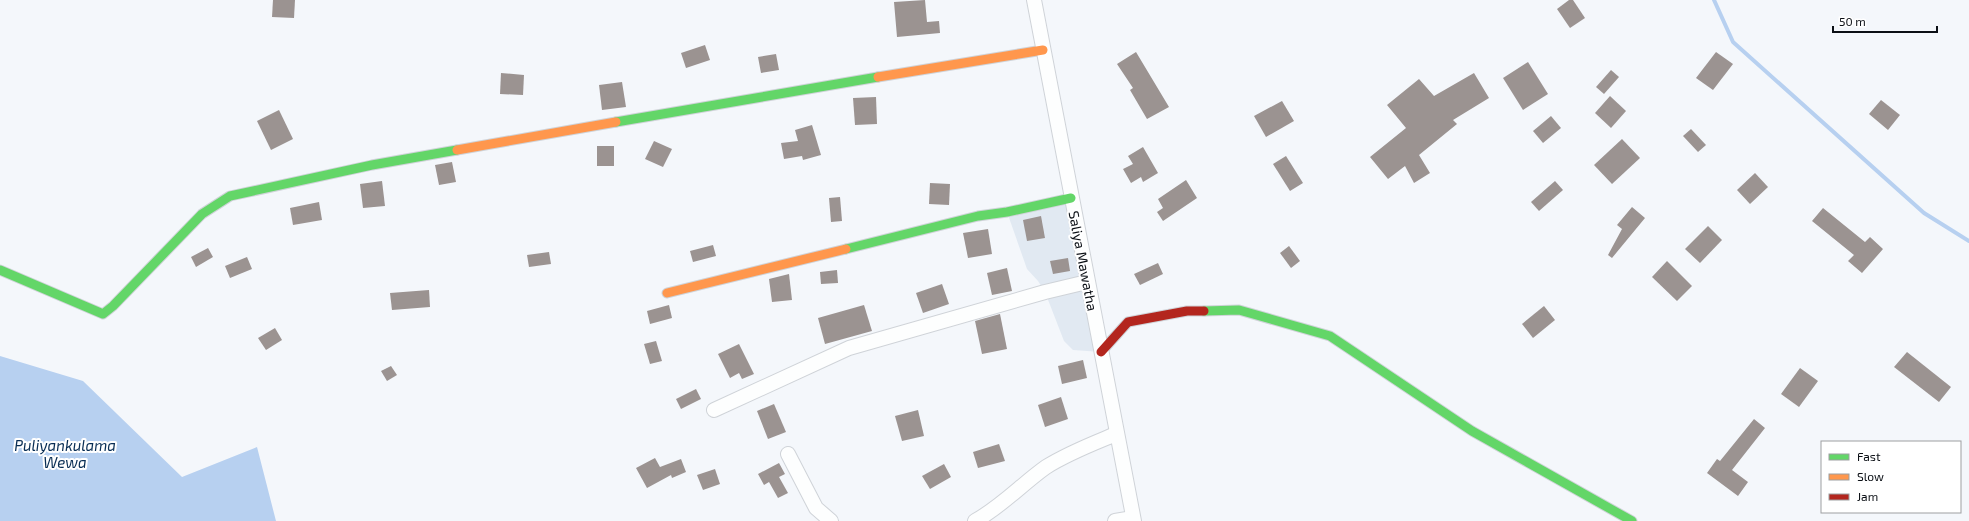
<svg xmlns="http://www.w3.org/2000/svg" width="1969" height="521" font-family="'Exo 2',sans-serif">
  <rect width="100%" height="100%" fill="#f4f7fb"/>
  <!-- built -->
  <path fill="#e1e9f2" d="M1071,198L1101,352L1073,350L1064,341L1045,292L1038,281L1027,269L1007,212Z"/>
  <!-- water -->
  <path fill="#b7d0f0" d="M0,356L83,381L182,477L257,447L276,521H0Z"/>
  <g fill="none" stroke-linecap="round" stroke-linejoin="round">
    <!-- stream -->
    <path stroke="#b7d0f0" stroke-width="4" d="M1714,0L1733,42L1924,213L1969,241"/>
  </g>
  <!-- building -->
  <g fill="#9b9391">
    <path d="M273,0H295L294,18L272,17Z"/>
    <path d="M925,0L927,22L939,21L940,33L897,37L894,2Z"/>
    <path d="M1569,0H1573L1585,18L1570,28L1557,9Z"/>
    <path d="M705,45L710,60L686,68L681,53Z"/>
    <path d="M1136,52L1169,107L1147,119L1130,90L1133,88L1117,64Z"/>
    <path d="M1716,52L1733,64L1713,90L1696,78Z"/>
    <path d="M776,54L779,70L761,73L758,57Z"/>
    <path d="M1528,62L1548,94L1523,110L1503,78Z"/>
    <path d="M1611,70L1619,77L1604,94L1596,87Z"/>
    <path d="M501,73L524,75L523,95L500,94Z"/>
    <path d="M1474,73L1489,98L1453,120L1457,124L1419,155L1430,173L1414,183L1405,166L1388,179L1370,157L1406,128L1387,105L1419,79L1434,96Z"/>
    <path d="M622,82L626,107L602,110L599,85Z"/>
    <path d="M1610,96L1626,111L1611,128L1595,113Z"/>
    <path d="M876,97L877,124L855,125L853,98Z"/>
    <path d="M1881,100L1900,115L1888,130L1869,114Z"/>
    <path d="M1282,101L1294,121L1266,137L1254,116Z"/>
    <path d="M279,110L293,139L271,150L257,121Z"/>
    <path d="M1551,116L1561,128L1543,143L1533,131Z"/>
    <path d="M812,125L821,155L803,160L802,156L784,159L781,143L798,141L795,130Z"/>
    <path d="M1691,129L1706,145L1698,152L1683,136Z"/>
    <path d="M1622,139L1640,158L1612,184L1594,165Z"/>
    <path d="M654,141L672,149L663,167L645,159Z"/>
    <rect x="597" y="146" width="17" height="20"/>
    <path d="M1143,147L1158,173L1143,182L1141,177L1131,183L1123,169L1133,164L1128,156Z"/>
    <path d="M1286,156L1303,183L1290,191L1273,164Z"/>
    <path d="M452,162L456,182L439,185L435,165Z"/>
    <path d="M1755,173L1768,187L1750,204L1737,190Z"/>
    <path d="M1186,180L1197,198L1163,221L1157,212L1163,208L1158,199Z"/>
    <path d="M382,181L385,206L363,208L360,184Z"/>
    <path d="M1555,181L1563,190L1539,211L1531,202Z"/>
    <path d="M930,183L950,184L949,205L929,204Z"/>
    <path d="M840,197L842,221L831,222L829,198Z"/>
    <path d="M319,202L322,220L293,225L290,208Z"/>
    <path d="M1632,207L1645,218L1612,258L1608,255L1622,229L1617,225Z"/>
    <path d="M1823,208L1865,242L1870,237L1883,249L1862,273L1848,261L1854,255L1812,221Z"/>
    <path d="M1041,216L1045,238L1027,241L1023,220Z"/>
    <path d="M1708,226L1722,240L1700,263L1685,249Z"/>
    <path d="M988,229L992,254L968,258L963,233Z"/>
    <path d="M713,245L716,256L693,262L690,251Z"/>
    <path d="M1289,246L1300,261L1291,268L1280,253Z"/>
    <path d="M208,248L213,257L196,267L191,257Z"/>
    <path d="M549,252L551,264L529,267L527,255Z"/>
    <path d="M247,257L252,269L230,278L225,266Z"/>
    <path d="M1068,258L1070,271L1053,274L1050,261Z"/>
    <path d="M1667,261L1692,286L1677,301L1652,277Z"/>
    <path d="M1158,263L1163,274L1140,285L1134,274Z"/>
    <path d="M1007,268L1012,291L992,295L987,273Z"/>
    <path d="M837,270L838,283L821,284L820,272Z"/>
    <path d="M789,274L792,300L772,302L769,279Z"/>
    <path d="M942,284L949,304L923,313L916,293Z"/>
    <path d="M429,290L430,307L392,310L390,293Z"/>
    <path d="M669,305L672,318L650,324L647,311Z"/>
    <path d="M864,305L872,331L825,344L818,318Z"/>
    <path d="M1544,306L1555,320L1533,338L1522,324Z"/>
    <path d="M1000,314L1007,349L982,354L975,321Z"/>
    <path d="M275,328L282,340L266,350L258,338Z"/>
    <path d="M656,341L662,361L650,364L644,344Z"/>
    <path d="M739,344L754,374L742,379L739,373L730,378L718,354Z"/>
    <path d="M1907,352L1951,387L1939,402L1894,367Z"/>
    <path d="M1083,360L1087,378L1062,384L1058,366Z"/>
    <path d="M391,366L397,375L387,381L381,371Z"/>
    <path d="M1800,368L1818,381L1799,407L1781,394Z"/>
    <path d="M696,389L701,399L681,409L676,399Z"/>
    <path d="M1061,397L1068,419L1045,427L1038,405Z"/>
    <path d="M774,404L786,432L768,439L757,411Z"/>
    <path d="M918,410L924,436L902,441L895,416Z"/>
    <path d="M1754,419L1765,428L1732,470L1748,482L1738,496L1707,473L1717,459L1720,461Z"/>
    <path d="M999,444L1005,461L978,468L973,452Z"/>
    <path d="M655,458L660,467L681,459L686,472L672,478L671,475L647,488L636,468Z"/>
    <path d="M779,463L785,474L779,477L788,493L778,498L769,482L764,485L758,474Z"/>
    <path d="M944,464L951,477L930,489L922,476Z"/>
    <path d="M715,469L720,484L703,490L697,475Z"/>
  </g>
  <g fill="none" stroke-linecap="round" stroke-linejoin="round">
    <defs>
      <g id="street">
        <path d="M1034,0L1134,521"/>
        <path d="M714,410L849,348L1045,292L1087,282"/>
        <path d="M788,454L816,508L831,521"/>
        <path d="M975,521C1001,507 1022,484 1046,467C1068,453 1092,444 1116,434"/>
        <path d="M1115,521L1133,518"/>
      </g>
      <g id="fast">
        <path d="M616,122L878,77"/>
        <path d="M846,249L978,216L1007,212L1071,198"/>
        <path d="M0,270L103,314L113,306L202,214L230,196L372,165L457,150"/>
        <path d="M1204,311L1239,310L1330,336L1472,431L1632,521"/>
      </g>
      <g id="slow">
        <path d="M878,77L1043,50"/>
        <path d="M457,150L616,122"/>
        <path d="M667,293L846,249"/>
      </g>
      <path id="jam" d="M1101,352L1128,322L1187,311H1204"/>
    </defs>
    <!-- street casing -->
    <use href="#street" stroke="#cfd3d8" stroke-width="16"/>
    <!-- fast casing -->
    <use href="#fast" stroke="#cfd3d8" stroke-width="11"/>
    <!-- slow casing -->
    <use href="#slow" stroke="#cfd3d8" stroke-width="11"/>
    <!-- jam casing -->
    <use href="#jam" stroke="#cfd3d8" stroke-width="11"/>
    <!-- street -->
    <use href="#street" stroke="#fdfefe" stroke-width="14"/>
    <!-- fast -->
    <use href="#fast" stroke="#63d668" stroke-width="9"/>
    <!-- slow -->
    <use href="#slow" stroke="#ff974d" stroke-width="9"/>
    <!-- jam -->
    <use href="#jam" stroke="#b3261e" stroke-width="9"/>
  </g>
  <g text-anchor="middle" stroke-width="4" stroke-linejoin="round" paint-order="stroke">
    <!-- street labels -->
    <g font-size="14" fill="#0b0f15" stroke="#fff">
      <text transform="translate(1083 261) rotate(79)" y="5">Saliya Mawatha</text>
    </g>
    <!-- water labels -->
    <g font-size="15" font-style="italic" fill="#082d54" stroke="#fff">
      <text x="65" y="451">Puliyankulama<tspan x="65" dy="17">Wewa</tspan></text>
    </g>
  </g>
  <!-- legend -->
  <rect x="1821" y="441" width="140" height="72" fill="#ffffff" stroke="#9d9fa1"/>
  <rect x="1829" y="454" width="20" height="6" fill="#63d668" stroke="#9d9fa1"/>
  <text x="1857" y="461" font-size="12" fill="#0b0f15">Fast</text>
  <rect x="1829" y="474" width="20" height="6" fill="#ff974d" stroke="#9d9fa1"/>
  <text x="1857" y="481" font-size="12" fill="#0b0f15">Slow</text>
  <rect x="1829" y="494" width="20" height="6" fill="#b3261e" stroke="#9d9fa1"/>
  <text x="1857" y="501" font-size="12" fill="#0b0f15">Jam</text>
  <!-- scale -->
  <path d="M1833 26v6h104v-6" fill="none" stroke="#0b0f15" stroke-width="2"/>
  <text x="1839" y="26" font-size="12" fill="#0b0f15" stroke="#ffffff" stroke-width="3" paint-order="stroke">50 m</text>
</svg>
